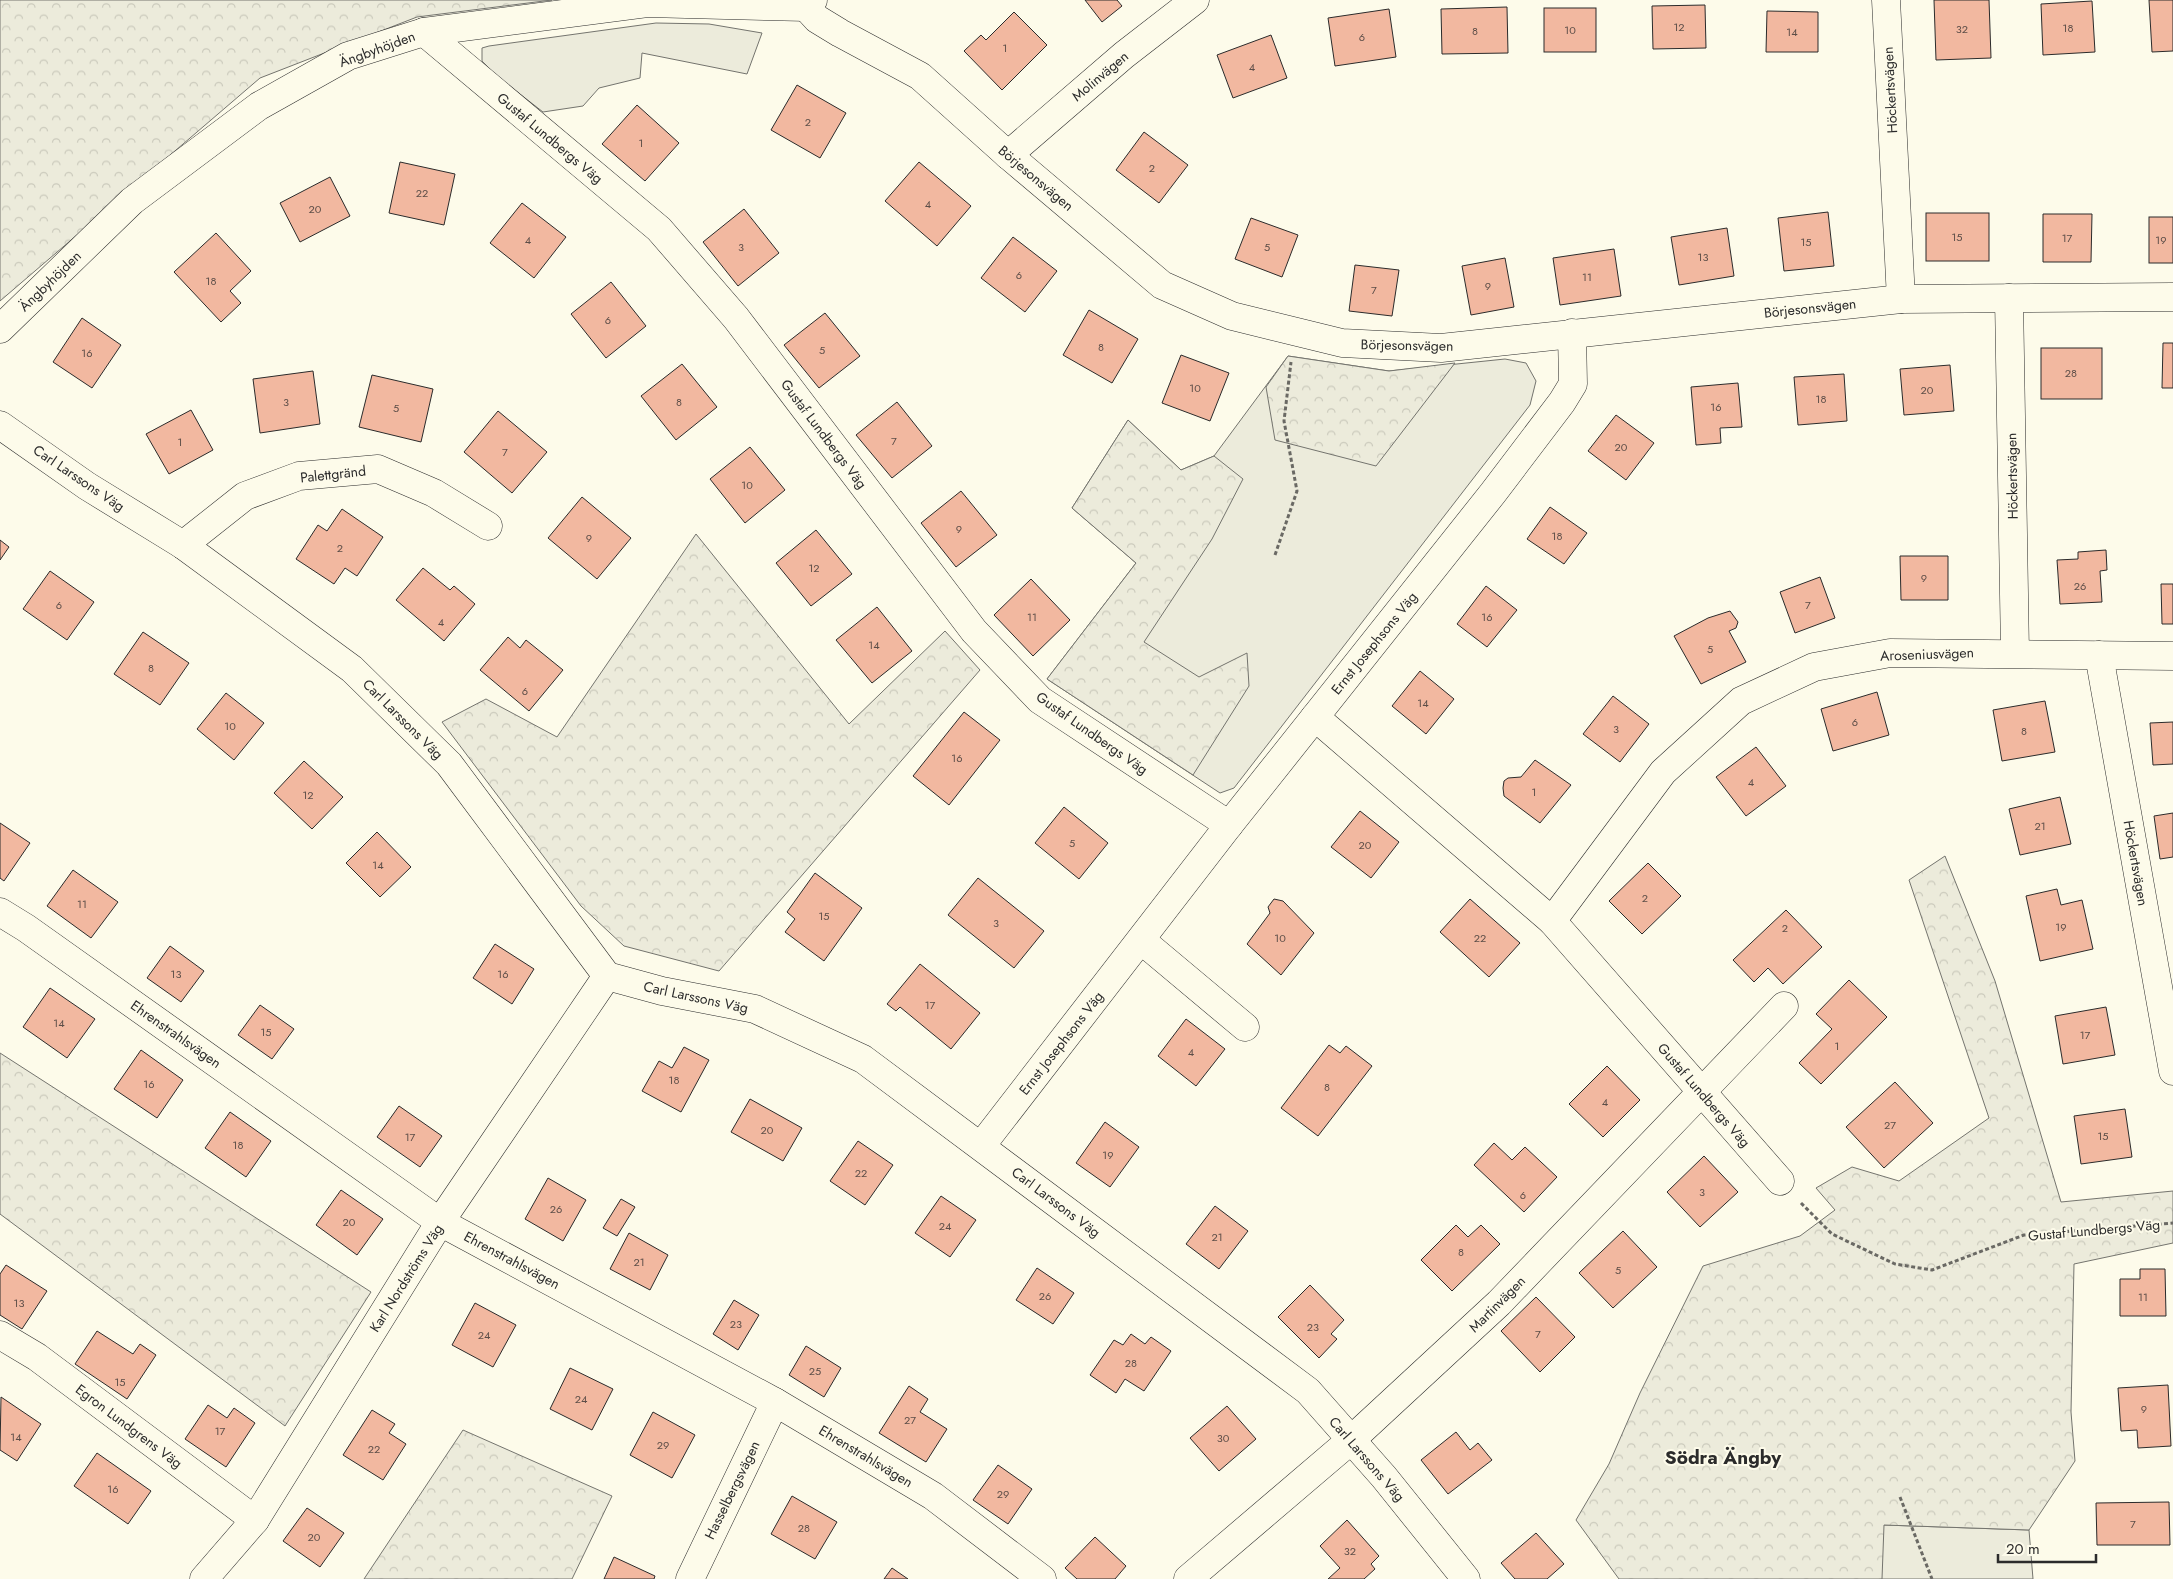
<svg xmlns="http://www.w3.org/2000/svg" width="2173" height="1579" font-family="Jost,sans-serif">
  <defs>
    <pattern id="forest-crowns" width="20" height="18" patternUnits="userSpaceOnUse" patternTransform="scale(1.25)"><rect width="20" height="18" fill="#ecebdb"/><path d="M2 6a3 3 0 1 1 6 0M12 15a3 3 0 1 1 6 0" fill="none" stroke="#cbcabc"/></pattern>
  </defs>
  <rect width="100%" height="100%" fill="#fdfbea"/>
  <!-- green -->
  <g fill="#ecebdb" stroke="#74746e">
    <path d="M656,23L709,24L762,33L747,74L642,53L640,78L599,88L583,106L543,112L498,77L482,61V48L489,46Z"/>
    <path d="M1288,356L1389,371L1505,359L1526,363L1536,381L1530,405L1234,788L1220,793L1047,679L1136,563L1072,508L1128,420L1181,470L1214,456Z"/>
    <path d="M1884,1525L2029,1530L2033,1579H1827Z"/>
  </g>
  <!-- forest -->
  <g fill="url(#forest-crowns)" stroke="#74746e">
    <path d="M0,0H552L417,17L260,78L0,301Z"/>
    <path d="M1288,356L1389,371L1455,363L1376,466L1275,440L1266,387Z"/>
    <path d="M1128,420L1181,470L1214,456L1243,479L1212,539L1144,642L1199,677L1247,653L1249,686L1193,775L1047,679L1136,563L1072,508Z"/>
    <path d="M696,534L849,724L945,631L980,670L719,971L624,946L581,906L442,722L486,699L557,737Z"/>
    <path d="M1945,856L1995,981L2061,1202L2173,1191V1243L2074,1264L2071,1412L2075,1461L2029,1530L1884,1525L1882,1579H1619L1576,1520L1609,1464L1640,1393L1703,1266L1800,1236L1835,1210L1816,1188L1852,1167L1899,1181L1989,1118L1909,880Z"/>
    <path d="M0,1053L371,1292L285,1426L0,1214Z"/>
    <path d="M463,1430L612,1496L572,1579H364Z"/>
  </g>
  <!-- building -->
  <g fill="#f2b8a0" stroke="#2b2b2b">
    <path d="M1085,0H1117L1122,6L1102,22Z"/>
    <path d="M1934,0H1989L1991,58L1936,60Z"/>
    <path d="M2149,0H2173V51L2152,52Z"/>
    <path d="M2092,1L2095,52L2043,55L2041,4Z"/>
    <path d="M1705,5L1706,48L1653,49L1652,6Z"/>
    <path d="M1507,7L1508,53L1442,54L1441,9Z"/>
    <rect x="1544" y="8" width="52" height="44"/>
    <path d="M1389,9L1396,57L1335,66L1328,18Z"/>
    <path d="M1767,11L1818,12V52H1766Z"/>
    <path d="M1014,12L1047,45L1002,90L964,51L981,35L986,40Z"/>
    <path d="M1271,35L1287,78L1233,98L1217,55Z"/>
    <path d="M797,85L846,113L820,158L771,130Z"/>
    <path d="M637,105L679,143L645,181L602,144Z"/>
    <path d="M1144,132L1188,165L1159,203L1116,170Z"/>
    <path d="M400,162L455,174L444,225L389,213Z"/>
    <path d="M919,162L971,206L937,246L885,201Z"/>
    <path d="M330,177L350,216L300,242L280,203Z"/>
    <path d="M522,203L566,237L534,278L490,243Z"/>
    <path d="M744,209L779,253L738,286L703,242Z"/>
    <path d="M1828,212L1834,266L1784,271L1778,218Z"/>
    <rect x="1926" y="213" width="63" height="48"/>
    <path d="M2043,214H2092L2091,262H2043Z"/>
    <rect x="2149" y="217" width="24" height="46"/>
    <path d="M1251,218L1298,235L1282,277L1235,259Z"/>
    <path d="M1727,228L1734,276L1679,285L1671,237Z"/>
    <path d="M216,233L251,271L230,291L241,303L221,322L174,272Z"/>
    <path d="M1013,237L1057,271L1025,312L981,278Z"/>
    <path d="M1614,249L1621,296L1560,305L1553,258Z"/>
    <path d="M1505,258L1514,307L1471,315L1462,266Z"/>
    <path d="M1355,265L1399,270L1392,316L1349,311Z"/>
    <path d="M611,282L646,326L606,358L571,314Z"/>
    <path d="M1089,310L1138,339L1112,383L1063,355Z"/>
    <path d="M825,313L860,356L819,388L784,345Z"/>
    <path d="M82,318L121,345L92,388L53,362Z"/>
    <path d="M2163,343H2173V388H2162Z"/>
    <rect x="2041" y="348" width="61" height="51"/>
    <path d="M1181,355L1229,373L1210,421L1162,403Z"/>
    <path d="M682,364L717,407L676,440L641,396Z"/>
    <path d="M1950,365L1954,411L1904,415L1900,369Z"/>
    <path d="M313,371L320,424L260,433L253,379Z"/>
    <path d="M1844,374L1847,421L1798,425L1794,377Z"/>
    <path d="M372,375L433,389L421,442L359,427Z"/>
    <path d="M1738,383L1742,427L1720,428L1721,443L1696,445L1691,387Z"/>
    <path d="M897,402L932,446L892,478L856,435Z"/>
    <path d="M191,410L213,450L169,474L146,434Z"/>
    <path d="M498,411L547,452L512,493L464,452Z"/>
    <path d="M1616,415L1654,443L1626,480L1588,451Z"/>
    <path d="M750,447L785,490L745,523L710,479Z"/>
    <path d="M961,491L997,535L956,567L921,523Z"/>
    <path d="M582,497L631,538L597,579L548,538Z"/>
    <path d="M1550,507L1587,533L1564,564L1527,539Z"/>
    <path d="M342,509L383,537L357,576L345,568L334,584L296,559L318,525L327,531Z"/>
    <path d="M816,530L852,574L811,606L776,563Z"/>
    <path d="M0,540L9,547L0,560Z"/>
    <path d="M2106,550L2107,570L2100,571L2102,602L2060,604L2057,560L2078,559V552Z"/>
    <path d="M1900,556H1948V600H1901Z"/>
    <path d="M423,568L450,590L454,586L475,604L444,641L396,600Z"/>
    <path d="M50,571L94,602L67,640L23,609Z"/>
    <path d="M1820,577L1835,618L1795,633L1780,592Z"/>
    <path d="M1031,579L1070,620L1033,656L994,615Z"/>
    <path d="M2161,584H2173V624H2162Z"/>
    <path d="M1486,586L1517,610L1487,647L1457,624Z"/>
    <path d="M877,607L912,651L872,683L836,640Z"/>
    <path d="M1730,611L1738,622L1736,628L1729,631L1746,662L1701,684L1674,636L1708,618Z"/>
    <path d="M143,632L189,663L160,705L114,674Z"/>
    <path d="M508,637L520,648L526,640L563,670L529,711L480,670Z"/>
    <path d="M1420,671L1454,699L1426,734L1392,706Z"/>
    <path d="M1877,692L1889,735L1833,751L1821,709Z"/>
    <path d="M226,693L264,723L234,760L197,729Z"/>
    <path d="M1613,696L1649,724L1620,762L1583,734Z"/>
    <path d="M2045,701L2055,752L2002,761L1993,710Z"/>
    <path d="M964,712L1000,740L949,805L913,776Z"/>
    <path d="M2173,722V764L2153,765L2150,723Z"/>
    <path d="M1756,747L1786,786L1746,816L1716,777Z"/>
    <path d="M1535,760L1571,785L1540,823L1504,796L1503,788L1504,781L1508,778L1521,777Z"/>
    <path d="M304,761L343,797L312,829L274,793Z"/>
    <path d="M2060,797L2071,844L2020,855L2009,809Z"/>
    <path d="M1064,807L1108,843L1079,879L1035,843Z"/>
    <path d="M1360,811L1399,842L1371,878L1331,847Z"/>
    <path d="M2173,813V857L2160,859L2154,816Z"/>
    <path d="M0,823L30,843L4,881L0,878Z"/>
    <path d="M377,832L411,867L380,897L346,863Z"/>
    <path d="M1648,863L1681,896L1642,934L1609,901Z"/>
    <path d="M73,870L118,902L91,938L47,906Z"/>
    <path d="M815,873L862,908L824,961L785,932L795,919L787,912Z"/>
    <path d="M978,878L1044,931L1014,968L948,915Z"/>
    <path d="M2057,889L2061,905L2082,900L2093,949L2040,961L2026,896Z"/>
    <path d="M1274,899L1283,901L1314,933L1281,975L1247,944L1270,913L1268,907Z"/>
    <path d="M1470,899L1520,943L1489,977L1440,932Z"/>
    <path d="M1786,910L1822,947L1783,984L1768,968L1754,982L1733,960Z"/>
    <path d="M495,944L534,969L512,1004L473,978Z"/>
    <path d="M170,946L204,971L181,1002L147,978Z"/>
    <path d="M920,964L980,1013L951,1049L900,1007L896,1011L887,1004Z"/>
    <path d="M1849,980L1887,1017L1821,1084L1799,1063L1832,1029L1816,1014Z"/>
    <path d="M50,988L95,1019L67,1058L23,1027Z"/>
    <path d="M260,1005L294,1029L272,1059L238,1035Z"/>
    <path d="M2106,1007L2115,1055L2063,1064L2055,1016Z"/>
    <path d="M1186,1019L1225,1049L1196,1086L1158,1056Z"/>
    <path d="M1329,1045L1340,1053L1346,1046L1372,1066L1318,1136L1281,1108Z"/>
    <path d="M684,1047L709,1060L681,1112L642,1091L659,1061L672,1068Z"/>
    <path d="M141,1050L183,1080L157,1118L114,1089Z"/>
    <path d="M1607,1066L1640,1100L1603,1137L1569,1104Z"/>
    <path d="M1895,1082L1933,1123L1884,1168L1846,1127Z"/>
    <path d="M750,1099L802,1128L783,1161L731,1132Z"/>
    <path d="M399,1106L442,1136L420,1167L377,1137Z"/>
    <path d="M2125,1109L2132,1157L2081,1164L2074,1116Z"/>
    <path d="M230,1112L271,1141L246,1177L205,1148Z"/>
    <path d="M1105,1122L1139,1147L1110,1187L1076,1163Z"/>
    <path d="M858,1141L893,1165L865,1205L830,1181Z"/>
    <path d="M1494,1143L1512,1160L1525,1147L1557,1177L1524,1212L1474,1165Z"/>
    <path d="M1704,1156L1738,1192L1700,1227L1667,1192Z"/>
    <path d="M548,1178L586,1200L563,1241L525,1219Z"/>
    <path d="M341,1190L383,1219L357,1255L316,1225Z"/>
    <path d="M941,1196L976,1220L950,1257L915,1233Z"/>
    <path d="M621,1199L635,1207L617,1236L603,1228Z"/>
    <path d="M1215,1206L1248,1231L1219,1269L1186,1244Z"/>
    <path d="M1456,1225L1468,1237L1481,1225L1500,1244L1452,1291L1421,1260Z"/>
    <path d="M1623,1231L1657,1267L1613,1308L1579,1273Z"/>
    <path d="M629,1233L668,1255L650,1290L610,1269Z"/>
    <path d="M6,1265L47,1291L22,1329L0,1315V1274Z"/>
    <path d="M1037,1268L1074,1293L1053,1324L1016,1300Z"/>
    <path d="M2140,1269H2165L2166,1316H2120V1279H2140Z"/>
    <path d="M1310,1285L1344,1320L1331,1334L1337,1339L1319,1358L1278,1317Z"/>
    <path d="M1536,1297L1575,1337L1540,1372L1501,1331Z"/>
    <path d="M734,1300L759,1315L738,1350L713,1334Z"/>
    <path d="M475,1303L516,1325L493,1367L452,1345Z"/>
    <path d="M97,1331L133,1354L140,1344L156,1355L127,1399L75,1364Z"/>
    <path d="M1131,1334L1145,1344L1151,1337L1171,1351L1144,1391L1125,1379L1116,1393L1090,1375L1114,1340L1123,1345Z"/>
    <path d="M806,1346L841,1368L824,1397L789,1375Z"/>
    <path d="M570,1368L613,1389L592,1430L550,1409Z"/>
    <path d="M2168,1385L2171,1446L2138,1448L2137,1430L2121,1431L2118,1388Z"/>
    <path d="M909,1386L928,1399L920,1412L947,1429L926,1462L879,1433Z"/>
    <path d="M1,1397L41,1424L17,1461L0,1450Z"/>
    <path d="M208,1405L227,1418L234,1408L255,1423L226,1467L185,1439Z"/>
    <path d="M1227,1406L1256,1439L1219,1471L1190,1438Z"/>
    <path d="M372,1410L395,1424L389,1433L406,1444L383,1480L343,1455Z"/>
    <path d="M653,1412L695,1435L672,1478L630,1455Z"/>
    <path d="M1456,1432L1470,1450L1478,1443L1492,1460L1448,1494L1421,1460Z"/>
    <path d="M97,1453L151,1491L128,1524L74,1486Z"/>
    <path d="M998,1465L1032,1489L1008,1524L973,1500Z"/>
    <path d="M792,1496L837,1522L815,1559L771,1534Z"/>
    <path d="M2169,1502L2170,1545H2097L2096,1503Z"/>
    <path d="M307,1508L344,1533L320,1567L283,1541Z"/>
    <path d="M1347,1520L1379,1556L1371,1564L1375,1569L1364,1579H1328L1340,1568L1320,1546Z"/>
    <path d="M1536,1533L1564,1564L1547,1579H1515L1501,1563Z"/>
    <path d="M1095,1537L1126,1566L1115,1579H1077L1065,1568Z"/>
    <path d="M614,1557L655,1576L654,1579H604Z"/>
    <path d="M892,1568L908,1579H884Z"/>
  </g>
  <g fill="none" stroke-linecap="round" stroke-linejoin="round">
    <defs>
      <g id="minor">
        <path d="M1886,0L1901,299"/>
        <path d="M806,7L817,19L840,33L920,76L1008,155L1162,285L1232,316L1342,343L1441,348L1901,299L2173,297"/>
        <path d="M424,32L659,229L736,318L974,631L1040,700L1229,825"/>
        <path d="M1008,155L1124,55L1195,0"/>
        <path d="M2009,298L2015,653"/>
        <path d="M0,329L132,201L259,106L348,56L424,32L647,3L806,7L813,0"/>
        <path d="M0,425L87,486L183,545L352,669L449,764L607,976L662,991L755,1009L863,1059L1308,1391L1384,1477L1466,1579"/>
        <path d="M183,545L245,496L299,476L378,469L434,493L488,526"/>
        <path d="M2099,655L2173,1071"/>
        <path d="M1315,717L1552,921L1780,1181"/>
        <path d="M0,912L26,928L440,1222L775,1402L933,1496L1042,1579"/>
        <path d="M1552,921L1663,772L1741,701L1814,667L1890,653L2173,656"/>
        <path d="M1141,940L1245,1027"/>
        <path d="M981,1146L1229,825L1493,493L1562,402L1573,384L1572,333"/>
        <path d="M0,1335L37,1357L255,1520"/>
        <path d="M204,1579L255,1520L440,1222L607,976"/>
        <path d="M690,1579L775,1402"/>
        <path d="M1188,1579L1351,1440L1499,1303L1784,1006"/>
      </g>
    </defs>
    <!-- minor casing -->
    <use href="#minor" stroke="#2b2b2b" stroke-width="29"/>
    <!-- path -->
    <g stroke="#6a6964" stroke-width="3" stroke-dasharray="4 2.5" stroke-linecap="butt">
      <path d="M1275,555L1297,491L1284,421L1291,362"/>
      <path d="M1801,1203L1832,1234L1895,1264L1932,1270L2024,1235L2173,1223"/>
      <path d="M1900,1497L1932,1579"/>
    </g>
    <!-- minor -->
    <use href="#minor" stroke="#fdfbea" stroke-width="28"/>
  </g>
  <g text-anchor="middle" stroke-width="4" stroke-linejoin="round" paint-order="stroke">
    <!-- number labels -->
    <g font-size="11" fill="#5d4e48">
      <text x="1679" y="31">12</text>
      <text x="2068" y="32">18</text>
      <text x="1962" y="33">32</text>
      <text x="1570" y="34">10</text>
      <text x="1475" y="35">8</text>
      <text x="1792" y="36">14</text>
      <text x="1362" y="41">6</text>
      <text x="1005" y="52">1</text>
      <text x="1252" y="71">4</text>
      <text x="808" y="126">2</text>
      <text x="641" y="147">1</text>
      <text x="1152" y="172">2</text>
      <text x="422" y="197">22</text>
      <text x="928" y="208">4</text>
      <text x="315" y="213">20</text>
      <text x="1957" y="241">15</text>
      <text x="2067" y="242">17</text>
      <text x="528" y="244">4</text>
      <text x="2161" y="244">19</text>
      <text x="1806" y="246">15</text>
      <text x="741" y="251">3</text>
      <text x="1267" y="251">5</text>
      <text x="1703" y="261">13</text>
      <text x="1019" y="279">6</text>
      <text x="1587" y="281">11</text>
      <text x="211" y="285">18</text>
      <text x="1488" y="290">9</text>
      <text x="1374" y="294">7</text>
      <text x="608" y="324">6</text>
      <text x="1101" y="351">8</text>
      <text x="822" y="354">5</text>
      <text x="87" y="357">16</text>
      <text x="2071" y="377">28</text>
      <text x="1195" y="392">10</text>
      <text x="1927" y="394">20</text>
      <text x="1821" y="403">18</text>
      <text x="286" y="406">3</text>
      <text x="679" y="406">8</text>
      <text x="1716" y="411">16</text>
      <text x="396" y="412">5</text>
      <text x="894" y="445">7</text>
      <text x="180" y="446">1</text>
      <text x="1621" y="451">20</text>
      <text x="505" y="456">7</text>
      <text x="747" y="489">10</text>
      <text x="959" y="533">9</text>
      <text x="1557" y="540">18</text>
      <text x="589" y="542">9</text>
      <text x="340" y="552">2</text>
      <text x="814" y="572">12</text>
      <text x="1924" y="582">9</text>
      <text x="2080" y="590">26</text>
      <text x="59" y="609">6</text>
      <text x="1808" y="609">7</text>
      <text x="1032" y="621">11</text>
      <text x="1487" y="621">16</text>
      <text x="441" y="626">4</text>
      <text x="874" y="649">14</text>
      <text x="1710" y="653">5</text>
      <text x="151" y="672">8</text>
      <text x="525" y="695">6</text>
      <text x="1423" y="707">14</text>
      <text x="1855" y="726">6</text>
      <text x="230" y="730">10</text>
      <text x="1616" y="733">3</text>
      <text x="2024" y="735">8</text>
      <text x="957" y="762">16</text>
      <text x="1751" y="786">4</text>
      <text x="1534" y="796">1</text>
      <text x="308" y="799">12</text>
      <text x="2040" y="830">21</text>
      <text x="1072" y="847">5</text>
      <text x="1365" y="849">20</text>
      <text x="378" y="869">14</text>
      <text x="1645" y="902">2</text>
      <text x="82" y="908">11</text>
      <text x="824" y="920">15</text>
      <text x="996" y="927">3</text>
      <text x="2061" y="931">19</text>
      <text x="1785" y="932">2</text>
      <text x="1280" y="942">10</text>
      <text x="1480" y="942">22</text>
      <text x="176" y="978">13</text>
      <text x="503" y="978">16</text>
      <text x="930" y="1009">17</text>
      <text x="59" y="1027">14</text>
      <text x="266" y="1036">15</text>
      <text x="2085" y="1039">17</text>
      <text x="1837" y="1050">1</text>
      <text x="1191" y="1056">4</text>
      <text x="674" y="1084">18</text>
      <text x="149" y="1088">16</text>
      <text x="1327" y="1091">8</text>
      <text x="1605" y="1106">4</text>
      <text x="1890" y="1129">27</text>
      <text x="767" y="1134">20</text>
      <text x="2103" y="1140">15</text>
      <text x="410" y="1141">17</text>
      <text x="238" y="1149">18</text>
      <text x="1108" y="1159">19</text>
      <text x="861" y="1177">22</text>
      <text x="1702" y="1196">3</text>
      <text x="1523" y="1199">6</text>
      <text x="556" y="1213">26</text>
      <text x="349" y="1226">20</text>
      <text x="945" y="1230">24</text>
      <text x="1217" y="1241">21</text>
      <text x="1461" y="1256">8</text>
      <text x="639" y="1266">21</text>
      <text x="1618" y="1274">5</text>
      <text x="1045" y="1300">26</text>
      <text x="2143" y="1301">11</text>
      <text x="19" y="1307">13</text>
      <text x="736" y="1328">23</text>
      <text x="1313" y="1331">23</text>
      <text x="1538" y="1338">7</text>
      <text x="484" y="1339">24</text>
      <text x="1131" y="1367">28</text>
      <text x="815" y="1375">25</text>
      <text x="120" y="1386">15</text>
      <text x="581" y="1403">24</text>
      <text x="2144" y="1413">9</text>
      <text x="910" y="1424">27</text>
      <text x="220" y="1435">17</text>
      <text x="16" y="1441">14</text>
      <text x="1223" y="1442">30</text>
      <text x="663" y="1449">29</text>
      <text x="374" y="1453">22</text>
      <text x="113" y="1493">16</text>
      <text x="1003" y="1498">29</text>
      <text x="2133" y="1528">7</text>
      <text x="804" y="1532">28</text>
      <text x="314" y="1541">20</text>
      <text x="1350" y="1555">32</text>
    </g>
    <!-- street labels -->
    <g font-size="14" fill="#2b2b2b" stroke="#fdfbea">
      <text transform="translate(377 49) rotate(-20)" y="5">Ängbyhöjden</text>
      <text transform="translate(1100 76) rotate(-40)" y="5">Molinvägen</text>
      <text transform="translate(1890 90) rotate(-93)" y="5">Höckertsvägen</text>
      <text transform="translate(550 138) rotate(40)" y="5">Gustaf Lundbergs Väg</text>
      <text transform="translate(1036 178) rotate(40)" y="5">Börjesonsvägen</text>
      <text transform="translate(50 281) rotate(-44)" y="5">Ängbyhöjden</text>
      <text transform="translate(1810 308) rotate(-6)" y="5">Börjesonsvägen</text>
      <text transform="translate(1407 345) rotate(1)" y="5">Börjesonsvägen</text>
      <text transform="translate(824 434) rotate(53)" y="5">Gustaf Lundbergs Väg</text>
      <text transform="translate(333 474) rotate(-6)" y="5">Palettgränd</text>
      <text transform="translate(2012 476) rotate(-91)" y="5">Höckertsvägen</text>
      <text transform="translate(79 478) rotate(34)" y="5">Carl Larssons Väg</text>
      <text transform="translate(1374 643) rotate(-51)" y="5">Ernst Josephsons Väg</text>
      <text transform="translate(1927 654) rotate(-2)" y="5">Aroseniusvägen</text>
      <text transform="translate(403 719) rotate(45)" y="5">Carl Larssons Väg</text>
      <text transform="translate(1092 733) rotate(35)" y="5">Gustaf Lundbergs Väg</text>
      <text transform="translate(2136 863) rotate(80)" y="5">Höckertsvägen</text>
      <text transform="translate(696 997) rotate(12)" y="5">Carl Larssons Väg</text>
      <text transform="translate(176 1034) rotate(35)" y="5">Ehrenstrahlsvägen</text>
      <text transform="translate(1061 1043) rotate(-52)" y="5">Ernst Josephsons Väg</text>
      <text transform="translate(1704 1095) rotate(49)" y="5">Gustaf Lundbergs Väg</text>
      <text transform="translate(1056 1202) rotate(37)" y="5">Carl Larssons Väg</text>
      <text transform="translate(2094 1230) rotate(-5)" y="5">Gustaf Lundbergs Väg</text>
      <text transform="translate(512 1260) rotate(28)" y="5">Ehrenstrahlsvägen</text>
      <text transform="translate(406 1278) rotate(-58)" y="5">Karl Nordströms Väg</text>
      <text transform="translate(1497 1304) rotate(-45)" y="5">Martinvägen</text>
      <text transform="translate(129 1426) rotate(37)" y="5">Egron Lundgrens Väg</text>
      <text transform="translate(866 1456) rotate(31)" y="5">Ehrenstrahlsvägen</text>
      <text transform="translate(1367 1459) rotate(49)" y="5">Carl Larssons Väg</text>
      <text transform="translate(732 1490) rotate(-64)" y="5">Hasselbergsvägen</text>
    </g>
    <!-- district labels -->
    <g font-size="19" font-weight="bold" fill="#2b2b2b" stroke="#fdfbea">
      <text x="1723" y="1464">Södra Ängby</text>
    </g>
  </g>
  <!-- scale -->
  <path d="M1998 1554v8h98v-8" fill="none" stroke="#2b2b2b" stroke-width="2.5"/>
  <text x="2006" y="1554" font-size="15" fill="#2b2b2b" stroke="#fdfbea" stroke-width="4" paint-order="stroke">20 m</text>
</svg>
